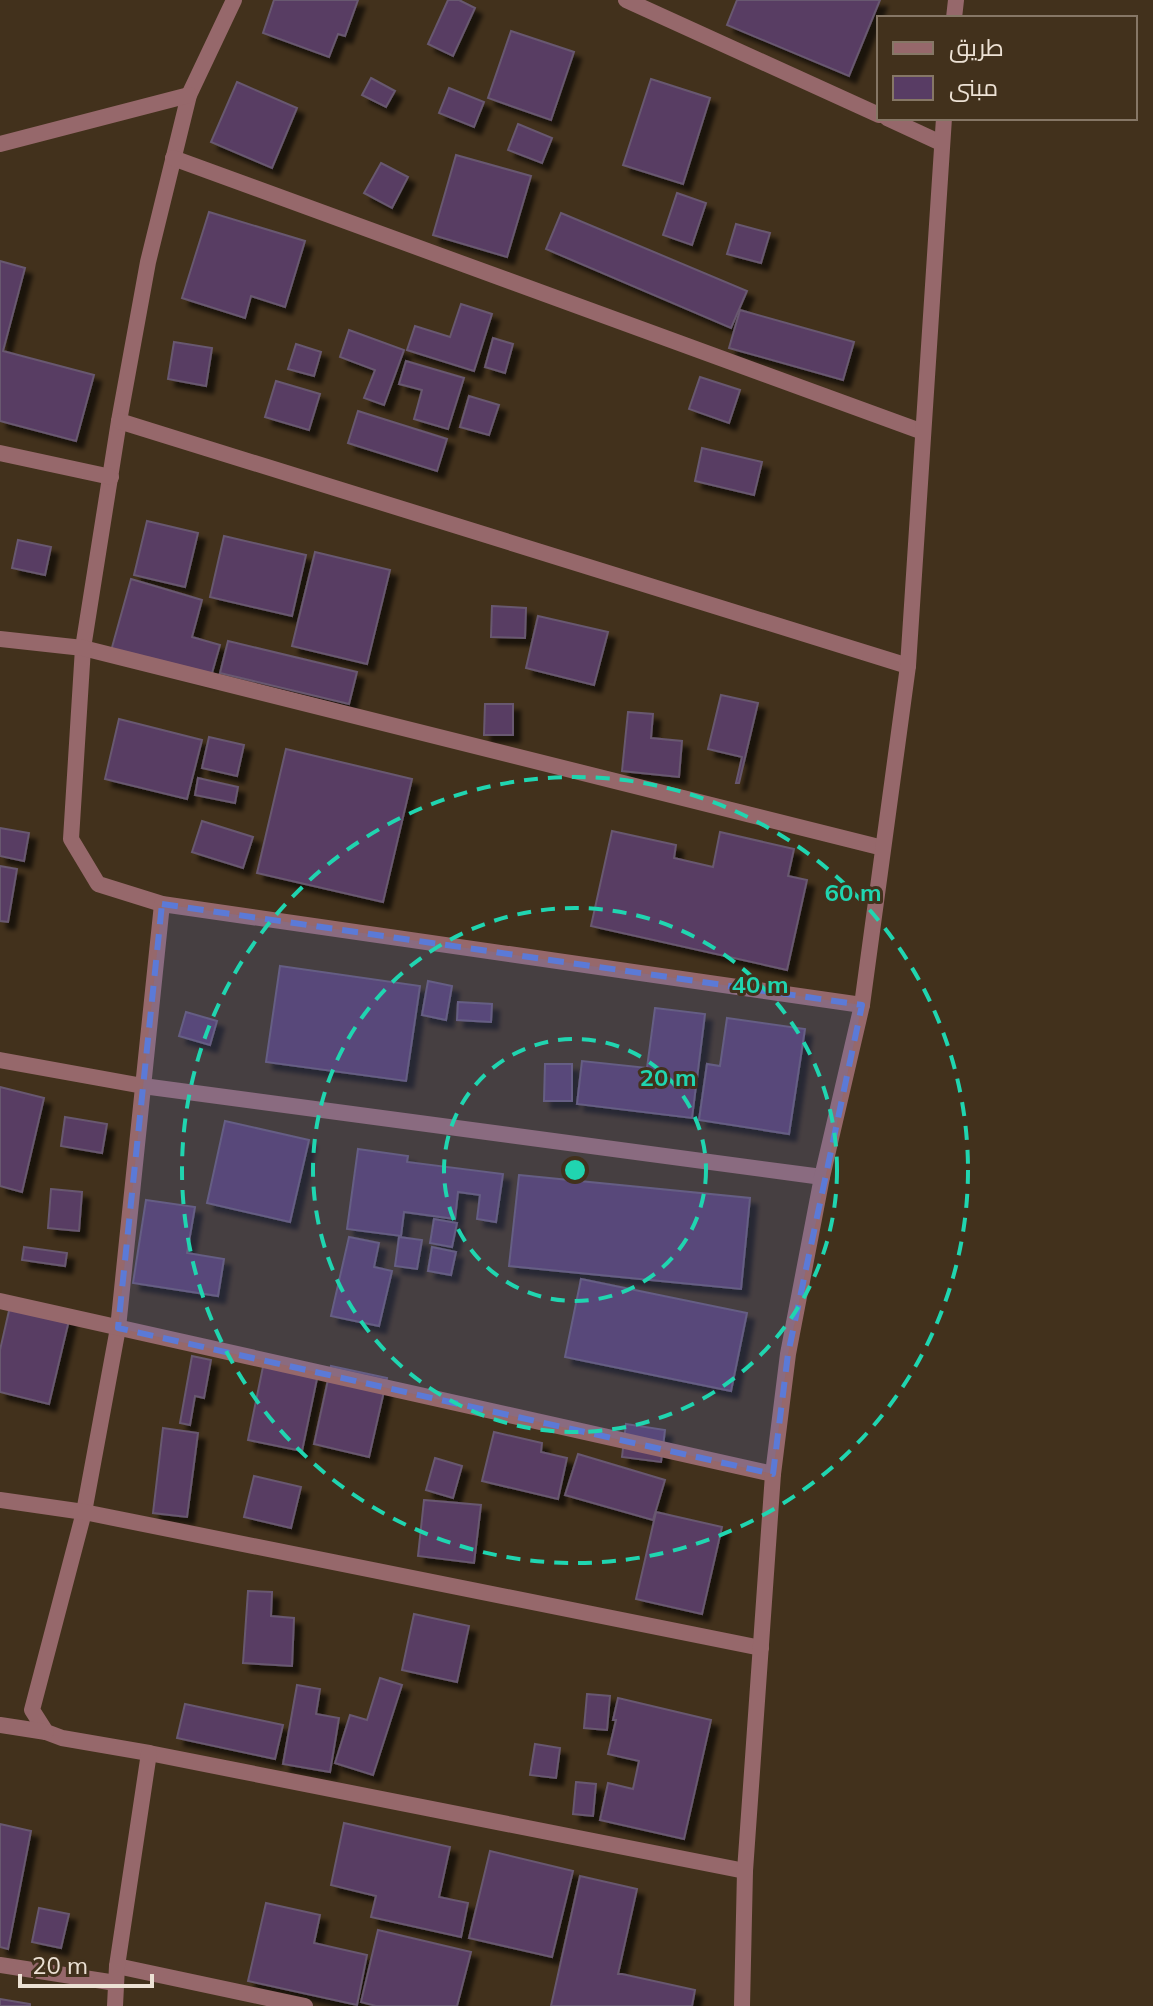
<svg xmlns="http://www.w3.org/2000/svg" width="1153" height="2006" font-family="Mulish,Cairo,sans-serif">
  <defs>
    <filter id="shadow"><feDropShadow dx="7" dy="7" stdDeviation="2" flood-color="#0009"/></filter>
  </defs>
  <rect width="100%" height="100%" fill="#42311c"/>
  <!-- building -->
  <g fill="#583c64" stroke="#68586f" stroke-width="2" filter="url(#shadow)">
    <path d="M274,0H358L345,36L338,34L329,57L263,33Z"/>
    <path d="M448,0H459L475,8L453,56L428,44Z"/>
    <path d="M737,0H880L849,76L727,25Z"/>
    <path d="M511,31L574,52L551,120L488,98Z"/>
    <path d="M371,78L395,91L386,107L362,95Z"/>
    <path d="M651,79L710,98L683,184L623,165Z"/>
    <path d="M237,82L297,108L272,168L211,142Z"/>
    <path d="M449,88L484,102L474,127L439,113Z"/>
    <path d="M518,124L552,138L542,163L508,150Z"/>
    <path d="M456,155L531,176L507,257L433,235Z"/>
    <path d="M381,163L408,177L392,208L364,193Z"/>
    <path d="M677,193L706,203L692,245L663,235Z"/>
    <path d="M209,212L305,241L285,307L251,296L245,318L182,298Z"/>
    <path d="M561,213L747,291L731,328L546,249Z"/>
    <path d="M736,224L770,233L761,263L727,254Z"/>
    <path d="M0,261L25,268L3,351L94,375L76,441L0,421Z"/>
    <path d="M461,304L492,314L474,371L407,350L415,326L450,337Z"/>
    <path d="M740,310L854,342L843,380L729,348Z"/>
    <path d="M349,330L404,350L384,405L364,398L375,370L340,357Z"/>
    <path d="M493,338L513,344L505,373L485,367Z"/>
    <path d="M174,342L212,348L206,386L168,379Z"/>
    <path d="M296,344L321,352L314,376L288,369Z"/>
    <path d="M406,361L464,378L448,429L414,419L422,390L399,384Z"/>
    <path d="M700,377L740,390L729,423L689,409Z"/>
    <path d="M276,381L320,394L309,430L265,417Z"/>
    <path d="M469,396L499,405L489,435L460,427Z"/>
    <path d="M358,411L447,439L437,471L348,443Z"/>
    <path d="M702,448L762,462L754,495L695,481Z"/>
    <path d="M147,521L198,533L185,587L134,575Z"/>
    <path d="M224,536L306,555L292,616L210,597Z"/>
    <path d="M18,540L51,547L45,575L12,568Z"/>
    <path d="M315,552L390,570L367,664L292,646Z"/>
    <path d="M131,579L202,600L192,637L220,645L210,680L111,651Z"/>
    <path d="M492,606L526,608L525,638L491,637Z"/>
    <path d="M538,616L608,632L594,685L526,668Z"/>
    <path d="M228,641L357,672L349,704L220,673Z"/>
    <path d="M721,695L758,703L739,783H736L742,757L708,749Z"/>
    <path d="M485,704H513V735H484Z"/>
    <path d="M628,712L653,714L651,738L682,741L679,777L622,771Z"/>
    <path d="M119,719L202,740L187,799L105,779Z"/>
    <path d="M209,737L244,745L237,776L202,768Z"/>
    <path d="M286,749L412,779L383,902L257,873Z"/>
    <path d="M198,778L238,787L235,803L195,795Z"/>
    <path d="M202,821L253,837L243,868L192,852Z"/>
    <path d="M0,828L29,833L24,861L0,856Z"/>
    <path d="M612,831L676,845L674,858L713,867L720,832L794,849L788,876L807,880L787,970L591,926Z"/>
    <path d="M0,866L17,869L8,922L0,921Z"/>
    <path d="M280,966L420,986L406,1081L266,1062Z"/>
    <path d="M428,981L452,986L446,1020L422,1015Z"/>
    <path d="M458,1002L492,1004L491,1022L457,1020Z"/>
    <path d="M655,1008L705,1014L692,1118L577,1104L582,1061L647,1068Z"/>
    <path d="M186,1012L217,1021L210,1045L179,1036Z"/>
    <path d="M727,1018L805,1029L789,1134L699,1120L707,1064L720,1066Z"/>
    <path d="M545,1064H572V1101H544Z"/>
    <path d="M0,1087L44,1098L22,1192L0,1186Z"/>
    <path d="M65,1117L107,1124L102,1153L61,1146Z"/>
    <path d="M225,1121L309,1140L290,1222L207,1203Z"/>
    <path d="M358,1149L408,1156L407,1162L503,1174L496,1222L477,1219L480,1195L458,1192L455,1219L404,1212L401,1236L347,1229Z"/>
    <path d="M519,1175L750,1198L741,1289L509,1266Z"/>
    <path d="M51,1189L82,1192L79,1231L48,1228Z"/>
    <path d="M146,1200L195,1207L187,1253L224,1259L218,1296L133,1283Z"/>
    <path d="M434,1219L457,1223L452,1247L430,1243Z"/>
    <path d="M349,1237L379,1243L374,1267L392,1271L379,1326L331,1316Z"/>
    <path d="M399,1237L422,1240L417,1269L395,1266Z"/>
    <path d="M24,1247L67,1253L65,1266L22,1260Z"/>
    <path d="M432,1247L456,1252L451,1275L428,1271Z"/>
    <path d="M581,1279L747,1313L731,1391L565,1357Z"/>
    <path d="M11,1302L70,1316L49,1404L0,1392V1350Z"/>
    <path d="M192,1356L211,1360L204,1398L195,1396L190,1425L180,1423Z"/>
    <path d="M265,1357L319,1369L302,1451L248,1440Z"/>
    <path d="M331,1366L387,1378L369,1457L314,1444Z"/>
    <path d="M626,1424L665,1430L661,1462L622,1457Z"/>
    <path d="M163,1428L198,1433L187,1517L153,1513Z"/>
    <path d="M494,1432L542,1443L541,1452L567,1458L558,1499L482,1481Z"/>
    <path d="M578,1454L665,1480L653,1520L565,1495Z"/>
    <path d="M435,1458L462,1466L453,1498L426,1490Z"/>
    <path d="M254,1476L301,1487L291,1528L244,1517Z"/>
    <path d="M424,1500L481,1505L474,1563L418,1556Z"/>
    <path d="M656,1512L722,1527L702,1614L636,1599Z"/>
    <path d="M248,1591L272,1592L271,1616L294,1618L292,1666L243,1663Z"/>
    <path d="M414,1614L469,1626L457,1682L402,1670Z"/>
    <path d="M380,1678L402,1685L373,1775L335,1763L350,1715L367,1720Z"/>
    <path d="M297,1685L320,1689L316,1714L339,1718L330,1772L283,1764Z"/>
    <path d="M587,1694L610,1696L607,1730L584,1728Z"/>
    <path d="M618,1698L711,1720L684,1839L600,1820L608,1783L633,1789L639,1761L608,1754L616,1720H613Z"/>
    <path d="M185,1704L283,1725L275,1759L177,1738Z"/>
    <path d="M535,1744L560,1748L556,1778L530,1775Z"/>
    <path d="M576,1782L596,1784L593,1816L573,1814Z"/>
    <path d="M344,1823L450,1847L439,1897L468,1903L461,1937L371,1917L376,1896L331,1885Z"/>
    <path d="M0,1824L31,1831L8,1949L0,1947Z"/>
    <path d="M490,1851L573,1871L552,1957L469,1938Z"/>
    <path d="M580,1876L637,1889L618,1974H622L695,1990L692,2006H551Z"/>
    <path d="M266,1903L320,1915L314,1943L367,1955L357,2005L248,1981Z"/>
    <path d="M39,1908L69,1914L61,1948L32,1942Z"/>
    <path d="M378,1930L471,1952L457,2006H376L361,2002Z"/>
    <path d="M0,1999L30,2004V2006H0Z"/>
  </g>
  <g fill="none" stroke-linecap="round" stroke-linejoin="round">
    <!-- street -->
    <g stroke="#96686b" stroke-width="16">
      <path d="M234,0L189,95L148,262L119,421L83,648L71,839L98,884L162,904L862,1005"/>
      <path d="M626,0L879,115"/>
      <path d="M954,18L956,0"/>
      <path d="M887,118L941,143"/>
      <path d="M0,144L189,95"/>
      <path d="M173,158L923,432"/>
      <path d="M119,421L908,666"/>
      <path d="M0,453L111,477"/>
      <path d="M0,639L83,648L883,848"/>
      <path d="M162,904L118,1328L84,1512L32,1710L46,1732L62,1738L149,1753L745,1871"/>
      <path d="M0,1060L143,1086L822,1177"/>
      <path d="M0,1301L773,1474"/>
      <path d="M0,1500L84,1512L761,1648"/>
      <path d="M0,1725L46,1732"/>
      <path d="M0,1965L116,1983"/>
      <path d="M117,1966L305,2006"/>
      <path d="M115,2006L117,1966L149,1753"/>
      <path d="M742,2006L745,1871L773,1474L788,1354L822,1177L862,1005L908,666L944,118"/>
    </g>
  </g>
  <!-- marked area -->
  <path fill="#5b7ad7" fill-opacity="0.2" stroke="#5b7ad7" stroke-width="6" stroke-dasharray="16 10" stroke-linejoin="round" d="M162,904L862,1005L788,1354L773,1474L118,1328Z"/>
  <!-- distance rings -->
  <g fill="none" stroke="#20d5b0" stroke-width="4" stroke-dasharray="14 10">
    <circle cx="575" cy="1170" r="131"/>
    <circle cx="575" cy="1170" r="262"/>
    <circle cx="575" cy="1170" r="393"/>
  </g>
  <circle cx="575" cy="1170" r="12" fill="#20d5b0" stroke="#42311c" stroke-width="4"/>
  <g font-size="24" text-anchor="middle" font-weight="bold" fill="#20d5b0" stroke="#42311c" stroke-width="6" stroke-linejoin="round" paint-order="stroke">
    <text x="853" y="901">60 m</text>
    <text x="760" y="993">40 m</text>
    <text x="668" y="1086">20 m</text>
  </g>
  <!-- legend -->
  <rect x="877" y="16" width="260" height="104" fill="#42311c" stroke="#867766" stroke-width="2"/>
  <rect x="893" y="42" width="40" height="12" fill="#96686b" stroke="#867766" stroke-width="2"/>
  <text x="949" y="56" font-size="24" fill="#ece1d4">طريق</text>
  <rect x="893" y="76" width="40" height="24" fill="#583c64" stroke="#867766" stroke-width="2"/>
  <text x="949" y="96" font-size="24" fill="#ece1d4">مبنى</text>
  <!-- scale -->
  <path d="M20 1974v12h132v-12" fill="none" stroke="#ece1d4" stroke-width="4"/>
  <text x="32" y="1974" font-size="24" fill="#ece1d4" stroke="#42311c" stroke-width="6" paint-order="stroke">20 m</text>
</svg>
